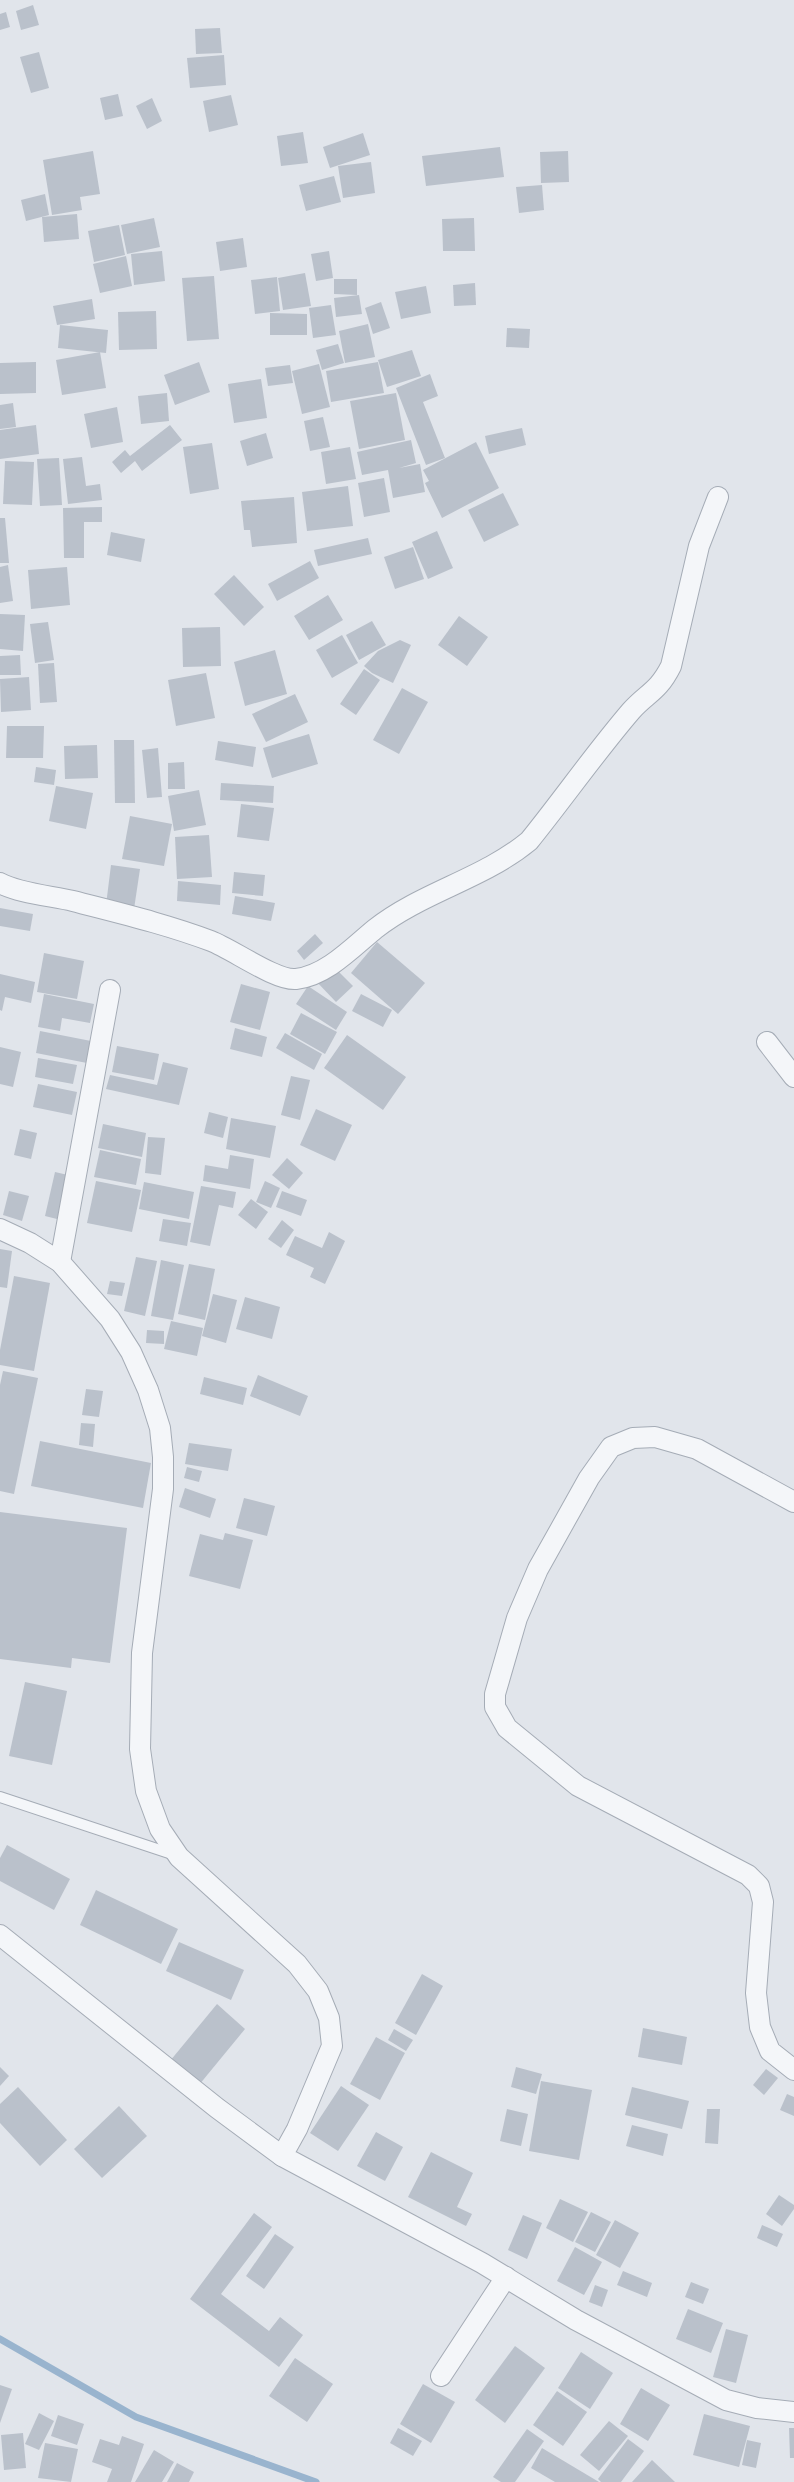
<svg xmlns="http://www.w3.org/2000/svg" width="794" height="2482" font-family="Inter,sans-serif">
  <rect width="100%" height="100%" fill="#e1e5eb"/>
  <g fill="none" stroke-linecap="round" stroke-linejoin="round">
    <!-- stream -->
    <path stroke="#99b4ce" stroke-width="7" d="M0,2339L136,2417L316,2482"/>
  </g>
  <!-- building -->
  <g fill="#bac1cb">
    <path d="M33,5L39,25L21,30L16,11Z"/>
    <path d="M6,12L10,27L0,30V14Z"/>
    <path d="M220,28L222,53L196,54L195,29Z"/>
    <path d="M39,52L49,88L31,93L20,57Z"/>
    <path d="M224,55L226,85L190,88L187,58Z"/>
    <path d="M118,94L123,116L105,120L100,98Z"/>
    <path d="M231,95L238,125L209,132L203,101Z"/>
    <path d="M152,98L162,121L147,129L136,106Z"/>
    <path d="M303,132L308,163L281,166L277,136Z"/>
    <path d="M363,133L370,155L330,168L323,147Z"/>
    <path d="M500,147L504,177L426,186L422,156Z"/>
    <path d="M93,151L100,194L80,197L82,210L52,215L43,160Z"/>
    <path d="M568,151L569,182L541,183L540,152Z"/>
    <path d="M371,162L375,193L343,198L338,166Z"/>
    <path d="M334,176L341,202L306,211L299,185Z"/>
    <path d="M542,185L544,210L519,213L516,187Z"/>
    <path d="M45,194L49,215L26,221L21,200Z"/>
    <path d="M77,214L79,239L44,242L42,217Z"/>
    <path d="M154,218L160,247L127,254L121,225Z"/>
    <path d="M474,218L475,251H443L442,219Z"/>
    <path d="M119,225L125,255L94,262L88,231Z"/>
    <path d="M243,238L247,267L220,271L216,242Z"/>
    <path d="M162,251L165,281L134,285L131,254Z"/>
    <path d="M329,251L333,278L316,281L311,254Z"/>
    <path d="M126,256L132,286L100,293L93,264Z"/>
    <path d="M305,273L311,306L283,310L278,278Z"/>
    <path d="M214,276L219,339L187,341L182,278Z"/>
    <path d="M277,277L280,311L255,314L251,280Z"/>
    <path d="M334,279H357V295L334,294Z"/>
    <path d="M475,283L476,305L454,306L453,285Z"/>
    <path d="M426,286L431,313L401,319L395,292Z"/>
    <path d="M359,295L362,314L336,317L334,298Z"/>
    <path d="M92,299L95,319L57,325L53,306Z"/>
    <path d="M381,302L390,328L373,334L365,308Z"/>
    <path d="M331,305L336,335L313,338L309,308Z"/>
    <path d="M156,311L157,349L119,350L118,312Z"/>
    <path d="M270,313L307,314V335H270Z"/>
    <path d="M368,324L375,357L345,363L339,331Z"/>
    <path d="M60,325L108,330L106,353L58,348Z"/>
    <path d="M507,328L530,329L529,348L506,347Z"/>
    <path d="M338,344L344,363L322,370L316,350Z"/>
    <path d="M412,350L421,376L387,387L378,360Z"/>
    <path d="M100,352L106,388L62,395L56,360Z"/>
    <path d="M36,362V393L0,394V363Z"/>
    <path d="M199,362L210,392L175,405L164,375Z"/>
    <path d="M378,362L384,393L331,402L326,371Z"/>
    <path d="M319,364L330,407L302,414L292,371Z"/>
    <path d="M290,365L293,383L268,386L265,368Z"/>
    <path d="M430,374L438,396L423,402L445,458L426,465L396,388Z"/>
    <path d="M261,379L267,418L234,423L228,384Z"/>
    <path d="M167,393L169,421L141,424L138,396Z"/>
    <path d="M396,393L405,440L359,449L350,401Z"/>
    <path d="M13,403L16,427L0,429V405Z"/>
    <path d="M117,407L123,442L91,448L84,414Z"/>
    <path d="M323,417L330,447L310,451L304,421Z"/>
    <path d="M36,425L39,454L0,459V430Z"/>
    <path d="M170,425L182,440L142,471L135,461L121,473L112,462L125,450L130,456Z"/>
    <path d="M522,428L526,445L489,454L485,436Z"/>
    <path d="M266,433L273,458L247,466L240,441Z"/>
    <path d="M411,440L416,463L399,468L420,464L425,492L393,498L388,470L362,475L357,452Z"/>
    <path d="M476,442L499,488L442,518L425,483L429,481L423,470Z"/>
    <path d="M212,443L219,489L190,494L183,447Z"/>
    <path d="M350,447L356,479L326,484L321,452Z"/>
    <path d="M82,457L86,486L100,484L102,500L68,504L63,459Z"/>
    <path d="M59,458L62,505L40,506L37,459Z"/>
    <path d="M5,461L34,462L32,505L3,504Z"/>
    <path d="M384,478L390,512L364,517L358,483Z"/>
    <path d="M348,486L353,526L307,531L302,492Z"/>
    <path d="M503,493L519,525L484,542L468,510Z"/>
    <path d="M294,497L297,543L252,547L250,530H244L241,501Z"/>
    <path d="M102,507V522H84V558H64L63,508Z"/>
    <path d="M0,518H5L9,563H0Z"/>
    <path d="M437,531L453,568L428,579L412,542Z"/>
    <path d="M111,532L145,539L141,562L107,555Z"/>
    <path d="M368,538L372,554L318,566L314,550Z"/>
    <path d="M413,547L424,579L395,589L384,557Z"/>
    <path d="M310,561L319,578L277,601L268,584Z"/>
    <path d="M8,565L13,601L0,603V567Z"/>
    <path d="M67,567L70,605L31,609L28,570Z"/>
    <path d="M234,575L264,607L244,626L214,594Z"/>
    <path d="M328,595L343,620L309,640L294,616Z"/>
    <path d="M0,614L25,615L23,651L0,649Z"/>
    <path d="M459,616L488,637L467,666L438,645Z"/>
    <path d="M372,621L386,645L359,660L346,635Z"/>
    <path d="M48,622L54,660L35,663L30,624Z"/>
    <path d="M220,627L221,666L183,667L182,628Z"/>
    <path d="M342,635L358,663L332,678L316,650Z"/>
    <path d="M400,640L411,645L393,683L372,673L364,666L378,651Z"/>
    <path d="M275,650L287,694L245,706L234,662Z"/>
    <path d="M20,655L21,675H0V656Z"/>
    <path d="M54,663L57,702L40,703L38,664Z"/>
    <path d="M364,669L380,680L356,715L340,704Z"/>
    <path d="M206,673L215,718L176,726L168,680Z"/>
    <path d="M29,677L31,710L1,712L0,679Z"/>
    <path d="M402,688L428,702L399,754L373,740Z"/>
    <path d="M295,694L308,722L266,742L252,714Z"/>
    <path d="M7,726H44L43,758H6Z"/>
    <path d="M309,734L318,764L272,778L263,748Z"/>
    <path d="M114,740H134L135,803H115Z"/>
    <path d="M218,741L256,747L253,767L215,760Z"/>
    <path d="M97,745L98,778L65,779L64,746Z"/>
    <path d="M158,748L162,797L147,798L142,750Z"/>
    <path d="M184,762L185,789H168V763Z"/>
    <path d="M36,767L56,770L54,785L34,782Z"/>
    <path d="M221,783L274,786L273,803L220,800Z"/>
    <path d="M56,786L93,793L86,829L49,821Z"/>
    <path d="M199,790L206,825L174,831L168,796Z"/>
    <path d="M241,804L274,808L269,841L237,837Z"/>
    <path d="M130,816L172,824L164,866L122,859Z"/>
    <path d="M209,835L212,877L177,879L175,837Z"/>
    <path d="M111,865L140,869L134,909L106,905Z"/>
    <path d="M234,872L265,875L263,896L232,893Z"/>
    <path d="M178,881L221,885L220,905L177,901Z"/>
    <path d="M235,896L275,903L271,921L232,914Z"/>
    <path d="M0,908L33,914L30,931L0,926Z"/>
    <path d="M315,934L323,943L304,960L297,951Z"/>
    <path d="M377,942L425,983L398,1014L351,973Z"/>
    <path d="M44,953L84,961L77,999L37,992Z"/>
    <path d="M331,964L353,986L336,1002L315,980Z"/>
    <path d="M0,974L35,982L31,1003L5,997L2,1011L0,1010Z"/>
    <path d="M241,984L270,992L260,1030L230,1022Z"/>
    <path d="M308,986L347,1012L336,1030L296,1004Z"/>
    <path d="M44,994L94,1004L90,1023L62,1018L60,1031L38,1027Z"/>
    <path d="M361,994L392,1010L383,1027L352,1011Z"/>
    <path d="M301,1013L337,1032L325,1054L290,1034Z"/>
    <path d="M235,1028L267,1037L262,1057L230,1049Z"/>
    <path d="M40,1031L91,1041L87,1063L36,1053Z"/>
    <path d="M285,1033L322,1054L314,1070L276,1048Z"/>
    <path d="M347,1035L406,1077L383,1110L324,1068Z"/>
    <path d="M117,1046L159,1054L154,1080L112,1072Z"/>
    <path d="M0,1047L21,1052L13,1087L0,1084Z"/>
    <path d="M38,1058L77,1065L73,1084L35,1077Z"/>
    <path d="M163,1062L188,1068L179,1105L106,1089L110,1075L157,1085Z"/>
    <path d="M291,1076L310,1080L300,1120L281,1115Z"/>
    <path d="M38,1084L77,1092L72,1115L33,1107Z"/>
    <path d="M316,1109L352,1125L335,1161L300,1145Z"/>
    <path d="M209,1112L228,1117L223,1138L204,1133Z"/>
    <path d="M231,1118L276,1126L270,1158L226,1149Z"/>
    <path d="M103,1124L146,1133L142,1157L98,1148Z"/>
    <path d="M20,1129L37,1133L31,1159L14,1155Z"/>
    <path d="M148,1137L165,1138L161,1175L145,1173Z"/>
    <path d="M100,1150L141,1159L136,1185L94,1177Z"/>
    <path d="M230,1155L254,1159L250,1189L203,1181L205,1165L228,1169Z"/>
    <path d="M287,1158L303,1173L289,1189L272,1175Z"/>
    <path d="M55,1172L68,1175L57,1219L45,1216Z"/>
    <path d="M96,1181L141,1190L132,1232L87,1223Z"/>
    <path d="M265,1181L280,1188L271,1208L256,1202Z"/>
    <path d="M144,1182L194,1192L189,1219L139,1209Z"/>
    <path d="M201,1186L236,1192L233,1208L219,1205L210,1246L190,1242Z"/>
    <path d="M9,1191L29,1196L22,1221L3,1215Z"/>
    <path d="M282,1191L307,1200L301,1216L276,1207Z"/>
    <path d="M251,1199L268,1212L256,1229L238,1215Z"/>
    <path d="M163,1219L191,1223L187,1246L159,1241Z"/>
    <path d="M282,1220L294,1230L281,1248L268,1239Z"/>
    <path d="M329,1232L345,1241L325,1284L310,1277L314,1268L286,1255L295,1236L322,1248Z"/>
    <path d="M0,1249L12,1251L7,1288L0,1287Z"/>
    <path d="M136,1257L157,1261L145,1316L124,1311Z"/>
    <path d="M161,1260L184,1265L173,1320L151,1316Z"/>
    <path d="M189,1264L215,1269L205,1320L178,1314Z"/>
    <path d="M14,1276L50,1283L34,1371L0,1365V1350Z"/>
    <path d="M110,1281L125,1283L122,1296L107,1294Z"/>
    <path d="M213,1294L237,1300L226,1343L202,1336Z"/>
    <path d="M245,1297L280,1307L272,1339L236,1329Z"/>
    <path d="M171,1321L203,1328L197,1356L164,1349Z"/>
    <path d="M147,1330L164,1331V1344L146,1343Z"/>
    <path d="M3,1371L38,1378L14,1494L0,1491V1385Z"/>
    <path d="M258,1375L308,1396L300,1416L250,1396Z"/>
    <path d="M204,1377L247,1388L243,1405L200,1394Z"/>
    <path d="M86,1389L103,1391L99,1417L82,1415Z"/>
    <path d="M81,1423L95,1424L93,1447L79,1445Z"/>
    <path d="M40,1441L151,1463L143,1508L31,1486Z"/>
    <path d="M189,1443L232,1449L228,1471L185,1464Z"/>
    <path d="M187,1467L202,1471L199,1482L184,1478Z"/>
    <path d="M185,1488L216,1499L210,1518L179,1507Z"/>
    <path d="M244,1498L275,1506L267,1536L236,1528Z"/>
    <path d="M0,1512L127,1528L110,1663L72,1658L71,1668L0,1659Z"/>
    <path d="M225,1533L253,1540L240,1589L189,1576L200,1534L223,1540Z"/>
    <path d="M25,1682L67,1691L52,1765L9,1756Z"/>
    <path d="M7,1845L70,1879L54,1910L0,1881V1858Z"/>
    <path d="M96,1890L178,1929L161,1964L80,1925Z"/>
    <path d="M179,1942L244,1970L231,2000L166,1971Z"/>
    <path d="M422,1974L443,1986L416,2035L395,2023Z"/>
    <path d="M217,2004L245,2029L199,2085L170,2061Z"/>
    <path d="M643,2028L687,2037L682,2065L638,2057Z"/>
    <path d="M394,2029L413,2040L406,2051L388,2040Z"/>
    <path d="M376,2037L405,2053L380,2100L350,2084Z"/>
    <path d="M0,2067L9,2076L0,2086Z"/>
    <path d="M516,2067L542,2074L536,2094L511,2087Z"/>
    <path d="M766,2069L778,2078L764,2095L753,2085Z"/>
    <path d="M541,2081L592,2090L579,2160L529,2151Z"/>
    <path d="M341,2086L369,2105L338,2151L310,2133Z"/>
    <path d="M18,2087L67,2140L40,2166L0,2123V2104Z"/>
    <path d="M632,2087L689,2101L682,2129L625,2115Z"/>
    <path d="M787,2094L794,2097V2116L780,2110Z"/>
    <path d="M119,2106L147,2136L102,2178L74,2149Z"/>
    <path d="M507,2109L528,2114L521,2146L500,2141Z"/>
    <path d="M707,2109H720L718,2144L705,2143Z"/>
    <path d="M632,2125L668,2134L663,2156L626,2146Z"/>
    <path d="M376,2132L403,2147L385,2181L357,2166Z"/>
    <path d="M431,2152L473,2173L457,2207L472,2214L466,2226L408,2197Z"/>
    <path d="M779,2195L794,2205V2209L782,2226L766,2214Z"/>
    <path d="M560,2199L588,2212L573,2242L546,2228Z"/>
    <path d="M591,2212L611,2222L595,2252L575,2242Z"/>
    <path d="M254,2213L272,2227L221,2294L269,2331L280,2317L303,2335L279,2367L190,2299Z"/>
    <path d="M523,2215L542,2223L527,2259L508,2250Z"/>
    <path d="M615,2220L639,2233L620,2268L596,2255Z"/>
    <path d="M762,2225L783,2234L777,2247L757,2238Z"/>
    <path d="M275,2234L294,2247L264,2289L246,2276Z"/>
    <path d="M575,2247L602,2262L584,2295L557,2281Z"/>
    <path d="M623,2271L652,2283L647,2297L617,2285Z"/>
    <path d="M691,2282L709,2289L703,2304L685,2297Z"/>
    <path d="M595,2285L608,2290L602,2307L589,2302Z"/>
    <path d="M688,2309L723,2323L711,2353L676,2339Z"/>
    <path d="M726,2329L748,2335L736,2383L713,2377Z"/>
    <path d="M515,2346L545,2368L505,2423L475,2400Z"/>
    <path d="M581,2352L613,2373L590,2409L558,2388Z"/>
    <path d="M295,2358L333,2384L307,2422L269,2396Z"/>
    <path d="M423,2384L455,2402L431,2443L400,2424Z"/>
    <path d="M0,2385L12,2389L0,2423Z"/>
    <path d="M641,2388L670,2405L648,2441L620,2424Z"/>
    <path d="M557,2391L587,2412L563,2446L533,2425Z"/>
    <path d="M39,2413L54,2421L39,2450L25,2444Z"/>
    <path d="M704,2414L750,2426L739,2467L693,2455Z"/>
    <path d="M58,2415L84,2424L77,2445L51,2436Z"/>
    <path d="M609,2421L628,2436L599,2471L580,2455Z"/>
    <path d="M398,2428L422,2441L413,2456L390,2443Z"/>
    <path d="M789,2428H794V2458H790Z"/>
    <path d="M527,2429L544,2441L515,2482H501L493,2477Z"/>
    <path d="M23,2433L26,2468L4,2470L1,2435Z"/>
    <path d="M122,2436L144,2444L131,2482H107L112,2469L92,2462L100,2439L119,2445Z"/>
    <path d="M628,2439L644,2451L621,2482H601L598,2479Z"/>
    <path d="M747,2440L761,2443L756,2468L742,2465Z"/>
    <path d="M45,2443L78,2449L71,2482L38,2478Z"/>
    <path d="M542,2448L599,2482H555L531,2468Z"/>
    <path d="M154,2450L174,2462L162,2482H135Z"/>
    <path d="M652,2460L675,2482H632Z"/>
    <path d="M177,2463L194,2472L189,2482H167Z"/>
  </g>
  <g fill="none" stroke-linecap="round" stroke-linejoin="round">
    <defs>
      <path id="service" d="M0,1797L175,1855"/>
      <g id="minor">
        <path d="M0,883C18,893 52,896 73,901C119,913 166,924 211,941C232,949 276,981 296,979C326,976 353,947 375,929C422,892 483,879 529,841C563,799 595,753 631,711C647,693 658,692 671,666L699,546L718,497"/>
        <path d="M767,1042L794,1077"/>
        <path d="M0,1229L30,1243L60,1262L110,1319L131,1352L148,1390L160,1428L163,1457V1489L142,1653L140,1749L146,1791L160,1829L179,1857L297,1964L318,1991L329,2018L332,2046L297,2129L282,2156L482,2263L576,2320L726,2400L757,2408L794,2412"/>
        <path d="M60,1262L110,990"/>
        <path d="M794,1502L697,1449L655,1437L633,1438L611,1447L589,1478L538,1569L517,1618L495,1694V1707L507,1728L578,1786L748,1875L759,1886L763,1902L756,1993L760,2027L770,2051L794,2070"/>
        <path d="M0,1935L217,2108L282,2156"/>
        <path d="M441,2376L506,2277"/>
      </g>
    </defs>
    <!-- service casing -->
    <use href="#service" stroke="#a5acb6" stroke-width="12"/>
    <!-- minor casing -->
    <use href="#minor" stroke="#a5acb6" stroke-width="22"/>
    <!-- service -->
    <use href="#service" stroke="#f4f6f9" stroke-width="10"/>
    <!-- minor -->
    <use href="#minor" stroke="#f4f6f9" stroke-width="20"/>
  </g>
</svg>
